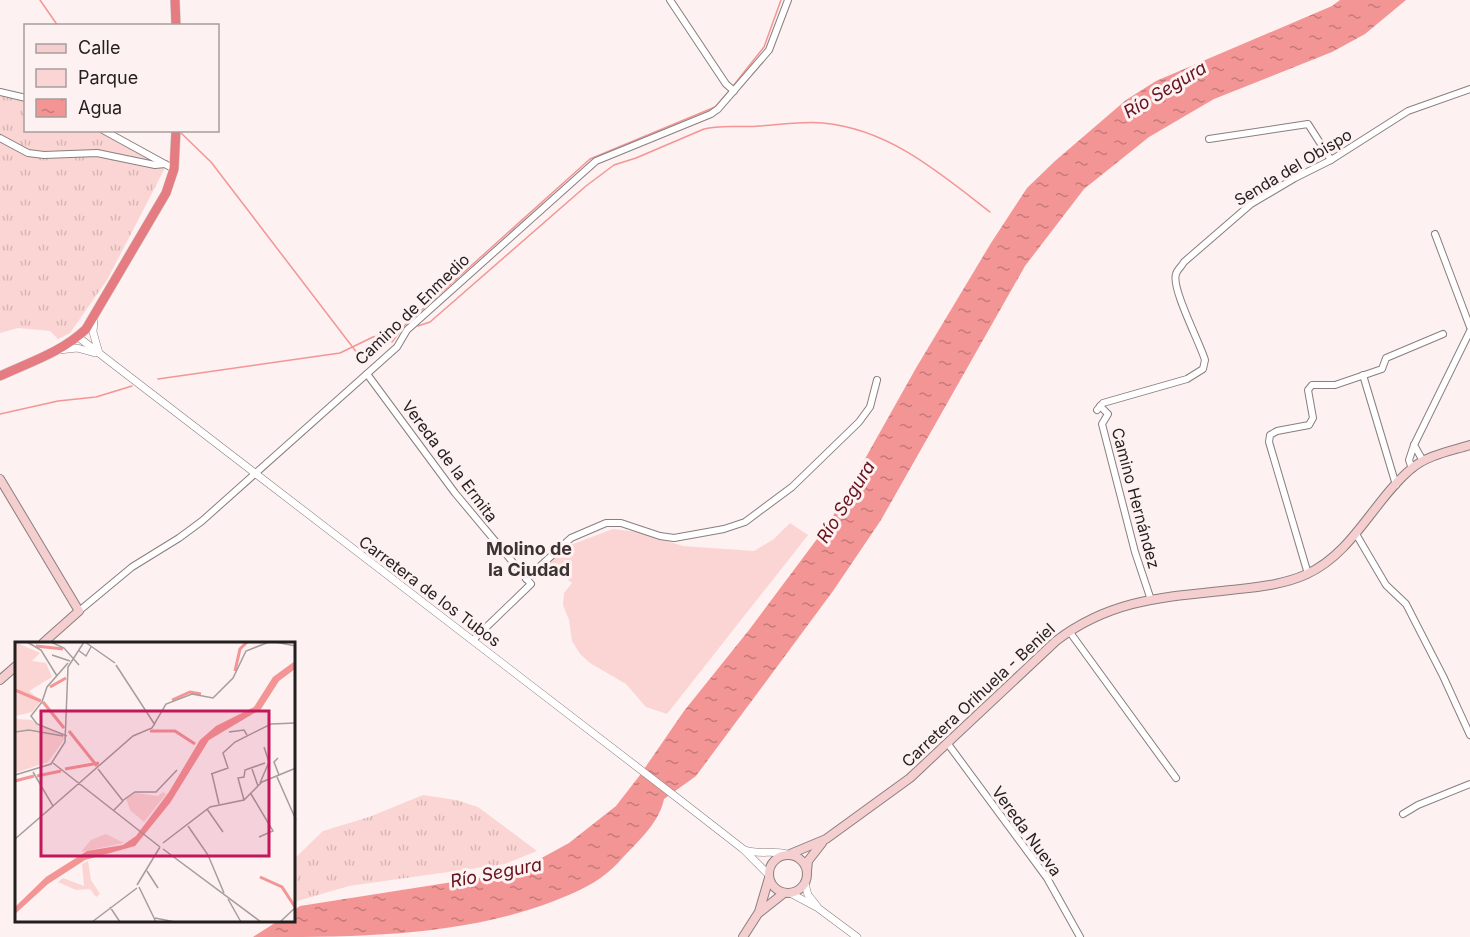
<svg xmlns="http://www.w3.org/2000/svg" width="1470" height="937" font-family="Inter,sans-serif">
  <defs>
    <pattern id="grass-tufts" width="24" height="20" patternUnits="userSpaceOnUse" patternTransform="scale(1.5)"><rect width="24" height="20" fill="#fbd5d4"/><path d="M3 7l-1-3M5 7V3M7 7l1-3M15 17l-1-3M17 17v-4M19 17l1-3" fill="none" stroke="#d7b6b6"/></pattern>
    <pattern id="water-ripples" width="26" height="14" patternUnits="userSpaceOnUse" patternTransform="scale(1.5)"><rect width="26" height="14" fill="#f49595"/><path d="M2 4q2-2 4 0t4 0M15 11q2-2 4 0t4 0" fill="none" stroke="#c57979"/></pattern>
  </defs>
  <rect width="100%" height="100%" fill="#fdf1f1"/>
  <!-- grass -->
  <g fill="url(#grass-tufts)">
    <path d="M0,95L25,101L26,130L97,131L165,168L107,280L70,333L58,339L50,331L18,328L0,333Z"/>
    <path d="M423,795L456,800L478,807L537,851L505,864L349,886L294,902V859L323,831L369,817Z"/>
  </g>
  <!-- green -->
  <path fill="#fbd5d4" d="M790,523L808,535L667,714L646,707L626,684L590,663L580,654L572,641L569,620L563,605L564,593L572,583L547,561L573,544L613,529L638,532L683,546L754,551L774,539Z"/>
  <!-- water -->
  <path fill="url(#water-ripples)" d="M1340,0H1406L1365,34L1332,52L1214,99L1149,137L1084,189L1025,266L881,520L833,591L696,776L664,799C660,819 644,836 629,851C622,858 615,867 607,873C591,886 572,894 554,901C460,937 354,937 253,937L278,921L294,920V910L300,906L491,876L527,866L569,843L616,806L640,775L684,711L749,630L829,523L916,368L991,243L1027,188L1055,161L1126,100L1156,81L1332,6Z"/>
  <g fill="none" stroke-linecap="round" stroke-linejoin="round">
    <!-- stream -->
    <g stroke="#f49595" stroke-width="1.5">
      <path d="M40,0L58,26"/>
      <path d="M733,86L764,47L781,0"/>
      <path d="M181,133L211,162L364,362"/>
      <path d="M418,326L430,322L586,186L614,165L636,158L704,129C722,124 741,128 759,126C780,125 801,121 823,123C889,129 940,173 990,212"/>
      <path d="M392,342L404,326L590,159L715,107L729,91"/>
      <path d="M158,379L340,353L373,337L398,332"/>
      <path d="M0,414L58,401L96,397L132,386"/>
    </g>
    <defs>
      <g id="minor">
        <path d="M670,0L726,84L734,91"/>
        <path d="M0,92L26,98"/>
        <path d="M103,130L174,169"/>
        <path d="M0,138L28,153L44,155L97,153L155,165L165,164"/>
        <path d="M1209,139L1308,124L1331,160"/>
        <path d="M1435,234L1470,327"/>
        <path d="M367,374L455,493L531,584L473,640"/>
        <path d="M1363,375L1396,485"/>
        <path d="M1100,406L1108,414L1102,424L1135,552L1151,600"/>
        <path d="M1097,410L1103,403L1187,379L1203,369L1205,360C1200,343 1171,288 1176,274C1177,270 1182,266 1184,262L1251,204L1295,178L1331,160L1408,111L1470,89"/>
        <path d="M1414,445L1423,461"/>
        <path d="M1412,469L1409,460L1414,445L1470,331"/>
        <path d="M1356,534L1386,585L1406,604L1443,676L1470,735"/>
        <path d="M1308,574L1269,442L1270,435L1277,431L1309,425L1313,418L1308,390L1312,385H1335L1382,369L1386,358L1443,334"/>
        <path d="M526,579L571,538L606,523H621L660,536L674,538L724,529L745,522L792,487L859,422L870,407L877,380"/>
        <path d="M79,611L132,567L179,538L202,521L397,347L407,330L596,161L711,114L718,109L769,50L788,0"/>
        <path d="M1069,631L1176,778"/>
        <path d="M948,744L1047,878L1080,937"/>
        <path d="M1403,814L1418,805L1470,784"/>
      </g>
      <g id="tertiary">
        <path d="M94,320L93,332L99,353"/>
        <path d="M78,337L680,800L743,849L769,875"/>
        <path d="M59,350L77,348L95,353"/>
        <path d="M745,850C759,855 773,850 787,854"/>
        <path d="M805,884L808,895L817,906"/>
        <path d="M790,893L818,908L857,937"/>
      </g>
      <g id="secondary">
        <path d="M0,479L79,611L43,643"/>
        <path d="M0,680L16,666"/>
        <path d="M790,854L826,839L910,778L1056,641C1111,599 1165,597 1231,590C1257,587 1283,585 1307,574C1353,553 1374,500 1411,469C1427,455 1451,451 1470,445"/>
        <circle cx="788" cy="874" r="19"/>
        <path d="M807,871L808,861L822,843"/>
        <path d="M760,912L784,893"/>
        <path d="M743,937L759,912L769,878"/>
      </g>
      <g id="trunk">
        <path d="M175,0L176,26"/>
        <path d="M0,376C30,362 62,352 86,329L166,193L174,169L176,130"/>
      </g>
    </defs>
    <!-- minor casing -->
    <use href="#minor" stroke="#897f7e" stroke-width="8"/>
    <!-- tertiary casing -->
    <use href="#tertiary" stroke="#897f7e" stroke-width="8"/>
    <!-- secondary casing -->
    <use href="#secondary" stroke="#897f7e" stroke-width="10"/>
    <!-- trunk casing -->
    <use href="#trunk" stroke="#d3d2d2" stroke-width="10"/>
    <!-- minor -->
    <use href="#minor" stroke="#fff" stroke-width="6"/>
    <!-- tertiary -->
    <use href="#tertiary" stroke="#fff" stroke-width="7"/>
    <!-- secondary -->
    <use href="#secondary" stroke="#f5ced0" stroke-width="8"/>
    <!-- trunk -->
    <use href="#trunk" stroke="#e47c82" stroke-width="9"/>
  </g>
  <g text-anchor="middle" stroke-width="6" stroke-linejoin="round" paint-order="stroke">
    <!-- street labels -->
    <g font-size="16" fill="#231f1e" stroke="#fdf1f1">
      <text transform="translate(1293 167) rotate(-31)" y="6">Senda del Obispo</text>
      <text transform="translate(412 309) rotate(-44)" y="6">Camino de Enmedio</text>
      <text transform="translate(450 461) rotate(53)" y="6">Vereda de la Ermita</text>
      <text transform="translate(1136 498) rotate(75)" y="6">Camino Hernández</text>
      <text transform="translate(430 591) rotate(37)" y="6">Carretera de los Tubos</text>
      <text transform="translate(978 695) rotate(-43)" y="6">Carretera Orihuela - Beniel</text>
      <text transform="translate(1027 831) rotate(54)" y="6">Vereda Nueva</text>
    </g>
    <!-- water labels -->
    <g font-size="18" font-style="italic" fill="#66121d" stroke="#fdf1f1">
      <text transform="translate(1165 90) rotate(-31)" y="6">Río Segura</text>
      <text transform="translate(846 502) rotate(-58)" y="6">Río Segura</text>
      <text transform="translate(496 873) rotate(-11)" y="6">Río Segura</text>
    </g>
    <!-- neighbourhood labels -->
    <g font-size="18" font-weight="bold" fill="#3b3332" stroke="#fdf1f1">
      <text x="529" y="555">Molino de<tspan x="529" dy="21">la Ciudad</tspan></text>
    </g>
  </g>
  <!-- overview -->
  <g transform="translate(15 642)">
    <rect width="280" height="280" fill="#fdf1f1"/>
    <path d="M0,0L25,11L17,19L31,21L37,35L14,49L26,59L17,70L1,74L2,77L16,78L51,95L33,120L0,131ZM91,192L109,201L66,210L76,198ZM73,219L76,238L85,252L81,255L75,247L61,248L43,240L48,236L69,244L67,222Z" fill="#fbd5d4"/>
    <path d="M148,150L151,152L129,180L115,168L111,156L121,151L143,154Z" fill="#fbd5d4"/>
    <path d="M280,19V27L264,39L246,67L194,98L155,161L120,204L70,218L33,242L0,272V265L31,235L72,209L108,203L121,194L154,150L185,98L201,84L239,65L258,35Z" fill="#f49595"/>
    <path fill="none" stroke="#f49595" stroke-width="3" d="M21,4L48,7M220,29L225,7L232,0M35,45L51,36M0,48L26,59M157,58L175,50L186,52M28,60L49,86M54,89L82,124M135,89H160L180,102M50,127L84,121M22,134L46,129M0,139L19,134M245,235L267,245L280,265"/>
    <path fill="none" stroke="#a69d9d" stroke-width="1.5" d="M12,0L26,8L42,34M36,0L49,6L64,23M70,0L100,21M260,0L281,4M63,8L71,14L76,5M37,13L55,19M101,23L140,83M0,90L14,88L48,94M214,90L229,88L232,93M52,94L22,82L16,74L27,60L32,45L53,21M263,116L259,120L264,133M38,121L145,205M83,127L108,159L99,168M237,127L243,144M196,132L213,126L208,111L220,100L256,82L281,81M197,132L204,162M0,133L36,122L50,100L53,25L69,0M262,135L281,178M245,141L254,120L249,105M236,152L258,189L244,195M229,158L223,136L229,135L230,128L250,121M107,159L120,150H141L162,128M38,164L118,94L137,86L151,62L177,52L198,56L218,36L231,9L254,0M192,167L208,190M173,184L193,213L209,251M0,197L38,164L18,130M148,201L195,165L229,158L247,140L281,126M148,207L246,280M132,229L143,246M122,243L145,205M124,245L141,280M213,257L226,280M95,265L105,280M140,276L160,280M77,280L122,246M265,280L281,265"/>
    <path fill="#c2185b" fill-opacity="0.15" stroke="#c2185b" stroke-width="3" d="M26,69H254V214H26Z"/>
    <rect width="280" height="280" fill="none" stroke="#231f1e" stroke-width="3"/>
  </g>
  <!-- legend -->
  <rect x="24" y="24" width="195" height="108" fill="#fdf1f1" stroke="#a69d9d" stroke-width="1.5"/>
  <rect x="36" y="44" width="30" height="9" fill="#f5ced0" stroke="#a69d9d" stroke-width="1.5"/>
  <text x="78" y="54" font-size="18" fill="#231f1e">Calle</text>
  <rect x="36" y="69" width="30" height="18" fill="#fbd5d4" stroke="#a69d9d" stroke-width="1.5"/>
  <text x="78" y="84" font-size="18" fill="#231f1e">Parque</text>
  <rect x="36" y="99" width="30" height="18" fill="url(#water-ripples)" stroke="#a69d9d" stroke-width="1.5"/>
  <text x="78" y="114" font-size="18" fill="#231f1e">Agua</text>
</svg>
